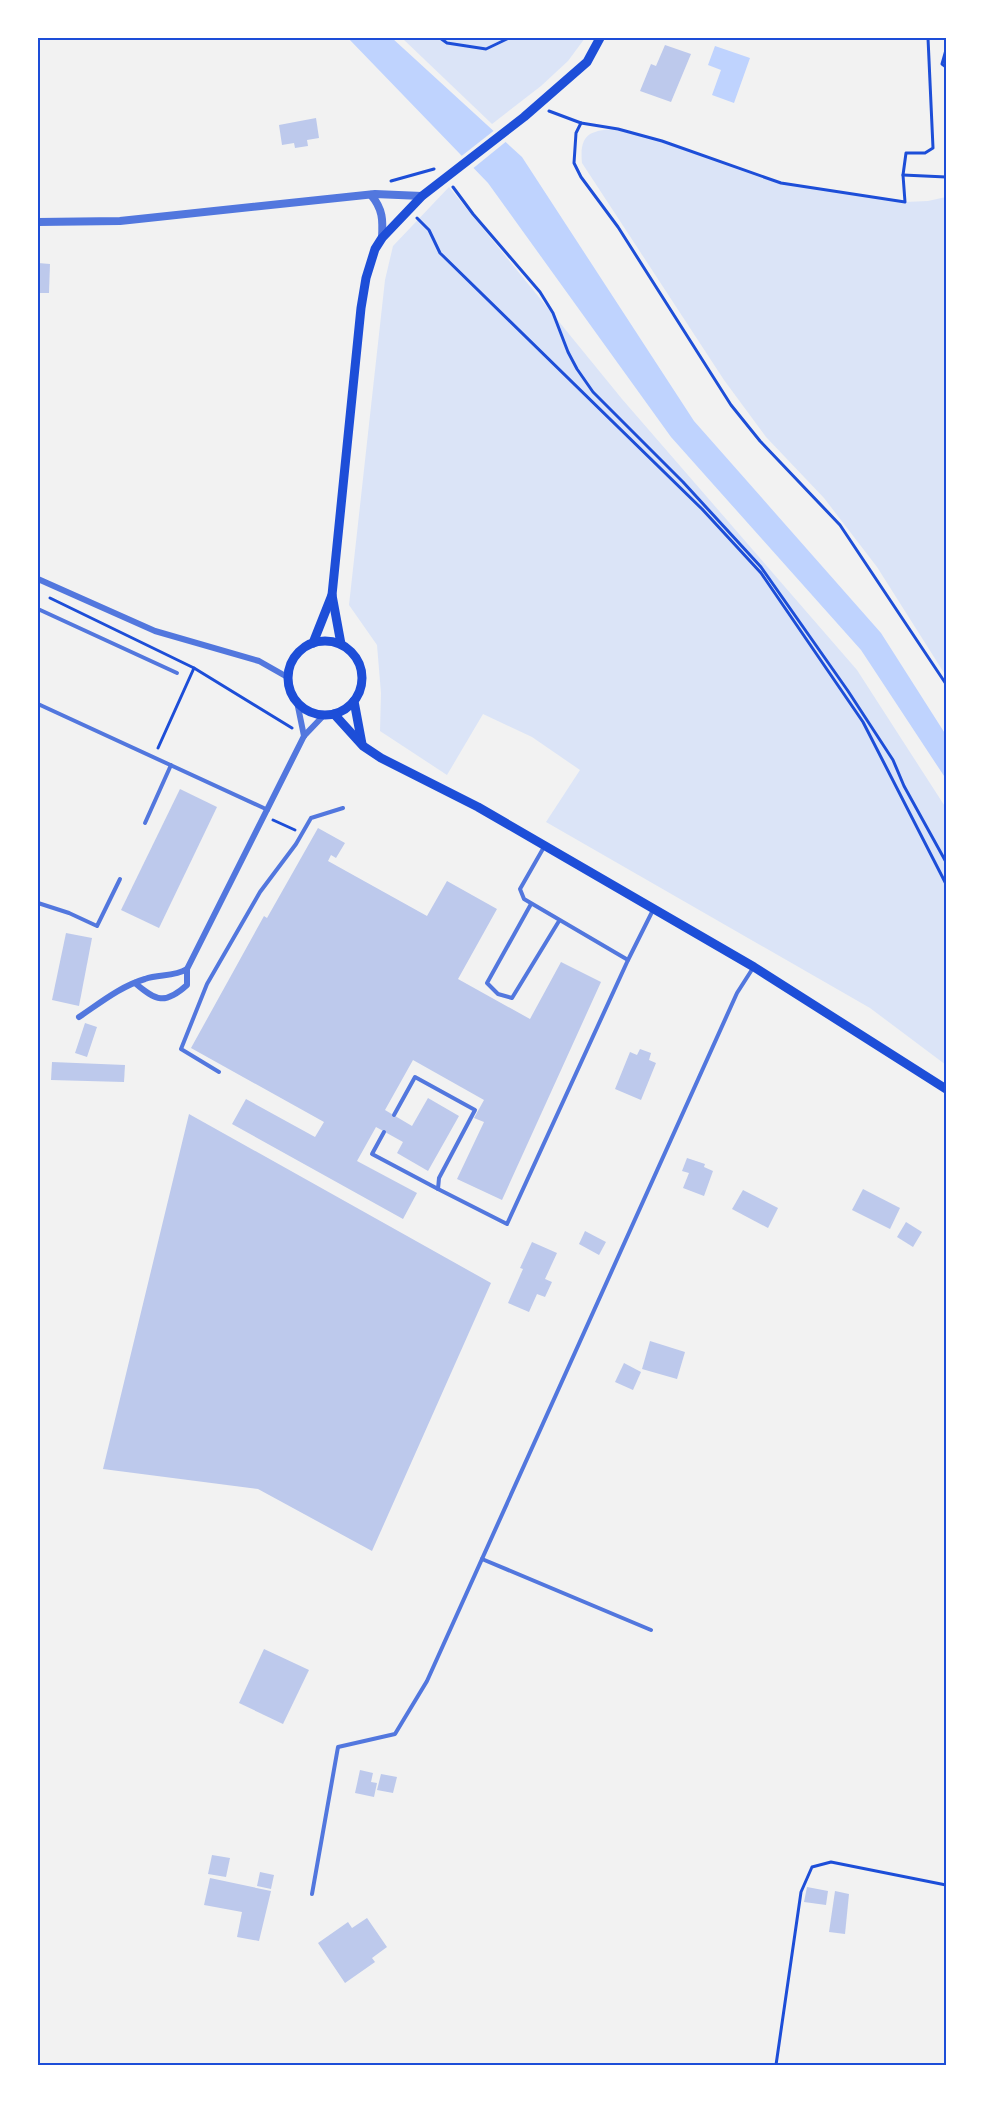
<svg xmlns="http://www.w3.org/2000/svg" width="984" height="2103" font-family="Commissioner,sans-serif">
  <rect width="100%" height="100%" fill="#f2f2f2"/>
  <!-- green -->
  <g fill="#dbe4f7">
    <path d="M402,38H585L568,61L541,86L492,124Z"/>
    <path d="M618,129L662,141L781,183L905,202L928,201L946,197V676L877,567L824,498L766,437L724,380L582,163C579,133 591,130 618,129Z"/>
    <path d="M449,187L622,399L857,670L946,808V1065L870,1008L546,822L580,770L532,737L483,714L447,775L380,731L381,693L377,645L349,605L385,280L393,246Z"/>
  </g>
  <!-- water -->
  <g fill="#bfd3fe">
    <path d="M348,38H392L522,157L694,421L881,633L946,735V779L861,650L671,437L488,183Z"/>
    <path d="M715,46L750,58L734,103L712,95L721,70L708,65Z"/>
  </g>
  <!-- pier -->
  <path fill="#f2f2f2" d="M496,129L508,140L471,170L459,158Z"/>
  <!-- building -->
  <g fill="#bdc9ec">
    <path d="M665,45L691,54L671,102L640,91L651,64L656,66Z"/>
    <path d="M316,118L319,138L307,140L308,146L295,148L294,143L282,145L279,125Z"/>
    <path d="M38,263L50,264L49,293H38Z"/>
    <path d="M180,789L217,807L159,928L121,910Z"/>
    <path d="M318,828L345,843L336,858L331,855L328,861L427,916L447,881L497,909L458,979L530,1019L561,962L601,982L502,1200L457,1179L484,1122L474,1118L484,1100L413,1060L385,1110L412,1126L428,1098L459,1116L428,1171L397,1153L403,1142L376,1127L357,1161L417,1193L403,1219L232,1124L246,1099L315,1137L324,1122L191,1048L264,916L267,918Z"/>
    <path d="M66,933L92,938L79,1006L52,1000Z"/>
    <path d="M85,1023L97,1027L87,1057L75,1053Z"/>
    <path d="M640,1049L651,1053L649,1060L656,1063L641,1100L615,1089L630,1052L637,1055Z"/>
    <path d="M52,1062L125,1065L124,1082L51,1080Z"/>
    <path d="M189,1114L491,1283L372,1551L258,1489L103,1469Z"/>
    <path d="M687,1158L705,1164L704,1167L713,1171L704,1196L683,1188L689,1173L682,1171Z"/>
    <path d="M863,1189L900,1208L890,1229L852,1210Z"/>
    <path d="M743,1190L778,1208L768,1228L732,1209Z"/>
    <path d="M906,1222L922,1232L913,1247L897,1237Z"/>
    <path d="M585,1231L606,1242L599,1255L579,1244Z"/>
    <path d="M532,1242L557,1253L545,1279L552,1282L545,1297L537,1294L529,1312L508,1303L523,1269L520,1268Z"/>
    <path d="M650,1341L685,1352L677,1379L642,1369Z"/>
    <path d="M624,1363L641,1372L633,1390L615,1382Z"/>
    <path d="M264,1649L309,1670L283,1724L239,1703Z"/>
    <path d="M360,1770L373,1773L371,1782L377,1783L374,1797L355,1793Z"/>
    <path d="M381,1774L397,1777L393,1793L377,1790Z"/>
    <path d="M212,1855L230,1858L226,1877L208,1874Z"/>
    <path d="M260,1872L274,1875L271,1889L257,1886Z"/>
    <path d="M210,1878L271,1891L259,1941L237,1937L242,1912L204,1905Z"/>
    <path d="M807,1887L828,1891L826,1905L804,1902Z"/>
    <path d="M835,1891L849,1894L845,1934L829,1932Z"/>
    <path d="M367,1918L387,1947L372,1958L375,1962L345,1983L318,1943L348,1922L352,1928Z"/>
  </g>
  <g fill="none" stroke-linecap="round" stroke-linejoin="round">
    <!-- path -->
    <g stroke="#1d4ed8" stroke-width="3">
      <path d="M440,38L447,43L486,49L509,38"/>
      <path d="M946,50L942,64L946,67"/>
      <path d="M549,111L581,123L576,133L574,163L581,177L618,227L731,405L760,441L840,525L946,684"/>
      <path d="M581,123L618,129L662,141L781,183L905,202L903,175L906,153H925L933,148L928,38"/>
      <path d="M903,175L946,177"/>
      <path d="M391,181L434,169"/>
      <path d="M453,187L473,214L540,292L553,313L568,352L577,369L593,392L683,482L761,567L848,691L893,760L904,786L946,862"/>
      <path d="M417,218L429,230L440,253L702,509L761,573L863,722L946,884"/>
      <path d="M50,598L194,668L158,748"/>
      <path d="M194,668L292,728"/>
      <path d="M273,820L295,830"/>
      <path d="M776,2065L801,1892L812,1867L831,1862L946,1885"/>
    </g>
    <!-- service -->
    <g stroke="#5277de" stroke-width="4">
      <path d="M38,609L177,673"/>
      <path d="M38,704L268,810"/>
      <path d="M145,823L171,765"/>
      <path d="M544,847L520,889L524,899L628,960"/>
      <path d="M38,903L69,913L97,926L120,879"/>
      <path d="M531,904L487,983L498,994L512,998L559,921"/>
      <path d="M219,1072L181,1049L207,984L260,892L296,844L311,818L343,808"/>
      <path d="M384,1132L372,1154L438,1189L439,1178L475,1110L415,1077L394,1115"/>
      <path d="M438,1189L507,1224L628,960L653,910"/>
      <path d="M482,1559L651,1630"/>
      <path d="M312,1894L338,1747L395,1734L427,1681L737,993L753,968"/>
    </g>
    <!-- minor -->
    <g stroke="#5277de" stroke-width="6">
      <path d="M38,579L155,631L259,661L289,678"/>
      <path d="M297,702L304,736"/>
      <path d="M135,983C156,1001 165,1005 187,985V969"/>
      <path d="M79,1017C100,1003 121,986 145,979C159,974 174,977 187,969L304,736L324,715"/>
    </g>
    <!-- tertiary -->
    <g stroke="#5277de" stroke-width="8">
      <path d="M371,195C383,209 383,220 382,238"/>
      <path d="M38,222L120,221L375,194L422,196"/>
    </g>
    <!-- secondary -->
    <g stroke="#1d4ed8" stroke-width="9">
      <path d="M332,595L341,644"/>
      <circle cx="325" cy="678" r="37"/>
      <path d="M313,643L332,595L361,308L366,278L375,249L382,238L422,196L524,117L587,62L600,38"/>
      <path d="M354,701L362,744"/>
      <path d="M334,714L363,746L381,758L478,807L754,967L946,1089"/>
    </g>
  </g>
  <!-- border -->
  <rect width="984" height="2103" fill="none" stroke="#ffffff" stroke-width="78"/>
  <rect x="39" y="39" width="906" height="2025" fill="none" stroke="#1d4ed8" stroke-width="2"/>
</svg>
